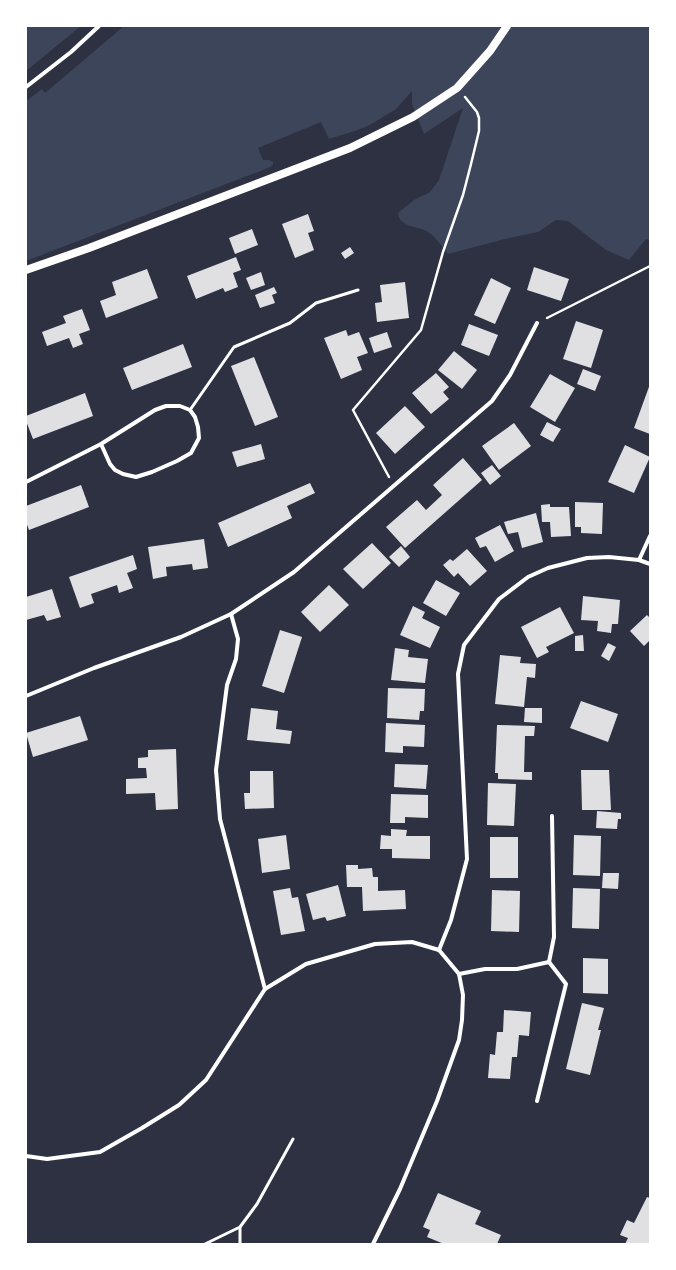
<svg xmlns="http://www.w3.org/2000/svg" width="676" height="1270" font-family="Barlow,sans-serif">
  <rect width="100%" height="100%" fill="#2d3142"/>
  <!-- green -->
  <g fill="#3c4559">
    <path d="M26,26H81L26,71Z"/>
    <path d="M124,26H650V240L646,239L629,260L606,250L568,221L556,220L538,232L505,239L448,254C442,247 436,237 428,232C419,226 402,228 398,215L399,212L414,200L430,192L439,180L463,108L424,134L412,104V91L396,109L370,125L355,131L329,139L321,122L258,148L263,160H269L273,162V165L268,168L26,261V101L42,89L45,93Z"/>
  </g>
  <!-- building -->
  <g fill="#e0e0e3">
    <path d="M308,214L314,231L308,233L314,250L295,258L282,224Z"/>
    <path d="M252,229L258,245L235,254L229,238Z"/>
    <path d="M350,247L354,253L345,259L341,253Z"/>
    <path d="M236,257L241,270L233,273L238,287L225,292L223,288L196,299L187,276Z"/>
    <path d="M534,267L569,279L561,301L527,290Z"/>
    <path d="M147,269L158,298L106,318L100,301L116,295L112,282Z"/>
    <path d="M261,272L265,285L251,290L246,278Z"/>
    <path d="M491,278L511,288L495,324L474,315Z"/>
    <path d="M405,282L409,318L377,322L375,303L382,302L380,285Z"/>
    <path d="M274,287L277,293L272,295L275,303L260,308L255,295Z"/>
    <path d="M82,309L90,330L79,334L83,344L73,348L69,338L47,346L42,332L66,323L63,316Z"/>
    <path d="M576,321L603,330L591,368L563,359Z"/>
    <path d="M469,324L498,335L489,356L461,345Z"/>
    <path d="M346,330L348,336L359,332L368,353L357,357L362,370L341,379L324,338Z"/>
    <path d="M387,332L392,347L374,353L369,338Z"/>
    <path d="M183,344L192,367L132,390L123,368Z"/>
    <path d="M454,351L477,370L462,389L438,370Z"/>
    <path d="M254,357L278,417L255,426L231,366Z"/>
    <path d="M583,369L601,376L595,391L577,384Z"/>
    <path d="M436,373L449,387L443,392L449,399L431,414L412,393Z"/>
    <path d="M550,374L575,388L555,422L530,407Z"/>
    <path d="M650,384V434L634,428Z"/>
    <path d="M85,393L93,416L33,439L26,421V416Z"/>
    <path d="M405,406L425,427L395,454L376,433Z"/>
    <path d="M547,422L561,429L553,442L540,435Z"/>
    <path d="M514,423L531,446L499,470L482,446Z"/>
    <path d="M261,444L265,459L237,467L232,452Z"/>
    <path d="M625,445L650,457L634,493L608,482Z"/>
    <path d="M463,458L482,480L405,548L386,527L417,500L426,510L442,495L433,485Z"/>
    <path d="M492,465L501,476L490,485L481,473Z"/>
    <path d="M310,483L315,493L287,506L292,518L228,547L218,523Z"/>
    <path d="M81,485L89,507L29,530L26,522V506Z"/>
    <path d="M575,502L603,503L602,534L581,533V527H575Z"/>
    <path d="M550,504V507H569L571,536L551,537L550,522H542L541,505Z"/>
    <path d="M536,513L543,542L522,548L518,532L508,534L504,522Z"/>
    <path d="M500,525L514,551L495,562L486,546L480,548L475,538Z"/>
    <path d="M204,539L208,568L193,570L192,564L166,567L167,576L153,579L148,547Z"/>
    <path d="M372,543L391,563L363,589L343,569Z"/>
    <path d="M401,546L410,557L399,567L389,557Z"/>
    <path d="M467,549L487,571L470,586L458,573L454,577L443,565L450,559L453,561Z"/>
    <path d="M133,555L137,569L127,573L133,588L119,593L117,585L91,594L94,603L80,608L69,577Z"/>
    <path d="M436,580L460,593L446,616L423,603Z"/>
    <path d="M329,585L349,605L320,632L301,612Z"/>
    <path d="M52,589L61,617L47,621L44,615L26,620V597Z"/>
    <path d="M583,596L620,600L618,624H612L611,633L597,631L598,621L581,620Z"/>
    <path d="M413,606L425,612L422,618L440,627L430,648L400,635Z"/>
    <path d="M560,607L574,633L546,647L549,652L537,658L521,627Z"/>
    <path d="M647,615L650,618V643L649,641L644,646L630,631Z"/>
    <path d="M280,630L302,637L284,693L262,686Z"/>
    <path d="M583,635L584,651H575V636Z"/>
    <path d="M608,643L616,647L609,661L601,656Z"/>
    <path d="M395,648L409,650L408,657L428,659L425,683L391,680Z"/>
    <path d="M500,655L521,657L520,663L536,664L535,678L527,677L524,707L495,704Z"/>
    <path d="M388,688L425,689L424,711H420L419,720L387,718Z"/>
    <path d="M581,701L618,714L608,742L570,728Z"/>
    <path d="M251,708L278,711L276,729L292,731L290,744L247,740Z"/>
    <path d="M525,708H542V723L524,722Z"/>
    <path d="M80,716L88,740L33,757L26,733Z"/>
    <path d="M386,723L425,725L424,747L403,746V753L385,752Z"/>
    <path d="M497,725L535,726L534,736H525L524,772H532V780L498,779V773H495Z"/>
    <path d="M176,749L178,809L156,810L155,793L126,794V779L147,778L146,768H138V758L148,757V750Z"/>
    <path d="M395,764L428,765L426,789L394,787Z"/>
    <path d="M581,770H609L611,810H582Z"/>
    <path d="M250,771H273L274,808L245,809L244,793H250Z"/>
    <path d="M488,783L516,784L514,826L487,825Z"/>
    <path d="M391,794L428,795V818L405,817V823H390Z"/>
    <path d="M597,811L621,813V819H618L617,829L596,828Z"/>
    <path d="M391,829L407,830L406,836H430V859L392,858V849H380L381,835L391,836Z"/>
    <path d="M286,835L290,869L262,873L258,839Z"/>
    <path d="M574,835L601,836L600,876L573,875Z"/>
    <rect x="490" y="837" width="28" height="41"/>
    <path d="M346,865H358V869L372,868L373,877H378V891L405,890L406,909L363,911L362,887H347Z"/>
    <path d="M603,873H619L618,889L602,888Z"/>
    <path d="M338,885L346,916L327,921L325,917L313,920L306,894Z"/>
    <path d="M290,888L292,898L298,897L305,931L281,935L273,891Z"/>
    <path d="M573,888L600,889L599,929L572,928Z"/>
    <path d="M492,890L520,891L519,932L491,931Z"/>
    <path d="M583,958L608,959V994L583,993Z"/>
    <path d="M582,1003L604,1008L598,1030H601L590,1075L566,1069Z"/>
    <path d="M504,1010L531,1012L529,1036L519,1035L517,1057H512L510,1079L488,1078L490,1054L495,1055L497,1032H503Z"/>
    <path d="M438,1193L481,1211L475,1224L501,1235L497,1244H444L427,1237L430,1230L423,1227Z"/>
    <path d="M647,1197L650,1198V1244H625L628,1238L620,1235L627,1220L634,1223Z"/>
  </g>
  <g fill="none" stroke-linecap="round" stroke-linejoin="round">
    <!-- path -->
    <g stroke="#fff" stroke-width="2.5">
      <path d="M547,318L650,266"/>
      <path d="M389,477L353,410L421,330L443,252L463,195L471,164L479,131V118L477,112L465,97"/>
    </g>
    <!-- service -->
    <g stroke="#fff" stroke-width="3">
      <path d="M190,410L234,347L290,323L316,303L358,290"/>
      <path d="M240,1227V1244"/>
      <path d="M205,1244L240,1227L257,1204L293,1139"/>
    </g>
    <!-- minor -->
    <g stroke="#fff" stroke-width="4">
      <path d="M26,87L71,52L99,26"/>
      <path d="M26,482L101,444L155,410L166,406H180L190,410L195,417L198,427L199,438L191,453L177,461L152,472L136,477L123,474L115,470L110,464L101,444"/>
      <path d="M639,560L650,536"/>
      <path d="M231,614L238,639L236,659L227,685L216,770L220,819L265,989"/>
      <path d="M26,696L94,668L181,637L231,614L294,572L492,401L510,375L537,323"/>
      <path d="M439,950L451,920L467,859L458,674L464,645L499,599L528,577L548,568L587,558L609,557L639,560L650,564"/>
      <path d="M549,962L554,937L552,816"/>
      <path d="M459,974L485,969H517L549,962L566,984L537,1101"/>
      <path d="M26,1156L47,1159L100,1152L142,1128L179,1105L206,1080L265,989L306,964L375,944L412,942L439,950"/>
      <path d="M373,1244L400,1189L437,1101L459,1040L462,1020L463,995L459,974L439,950"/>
    </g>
    <!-- secondary -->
    <path stroke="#fff" stroke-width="8" d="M26,270L89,248L350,148L413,117L457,88L490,51L507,26"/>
  </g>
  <!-- border -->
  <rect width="676" height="1270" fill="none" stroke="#ffffff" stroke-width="54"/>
</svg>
